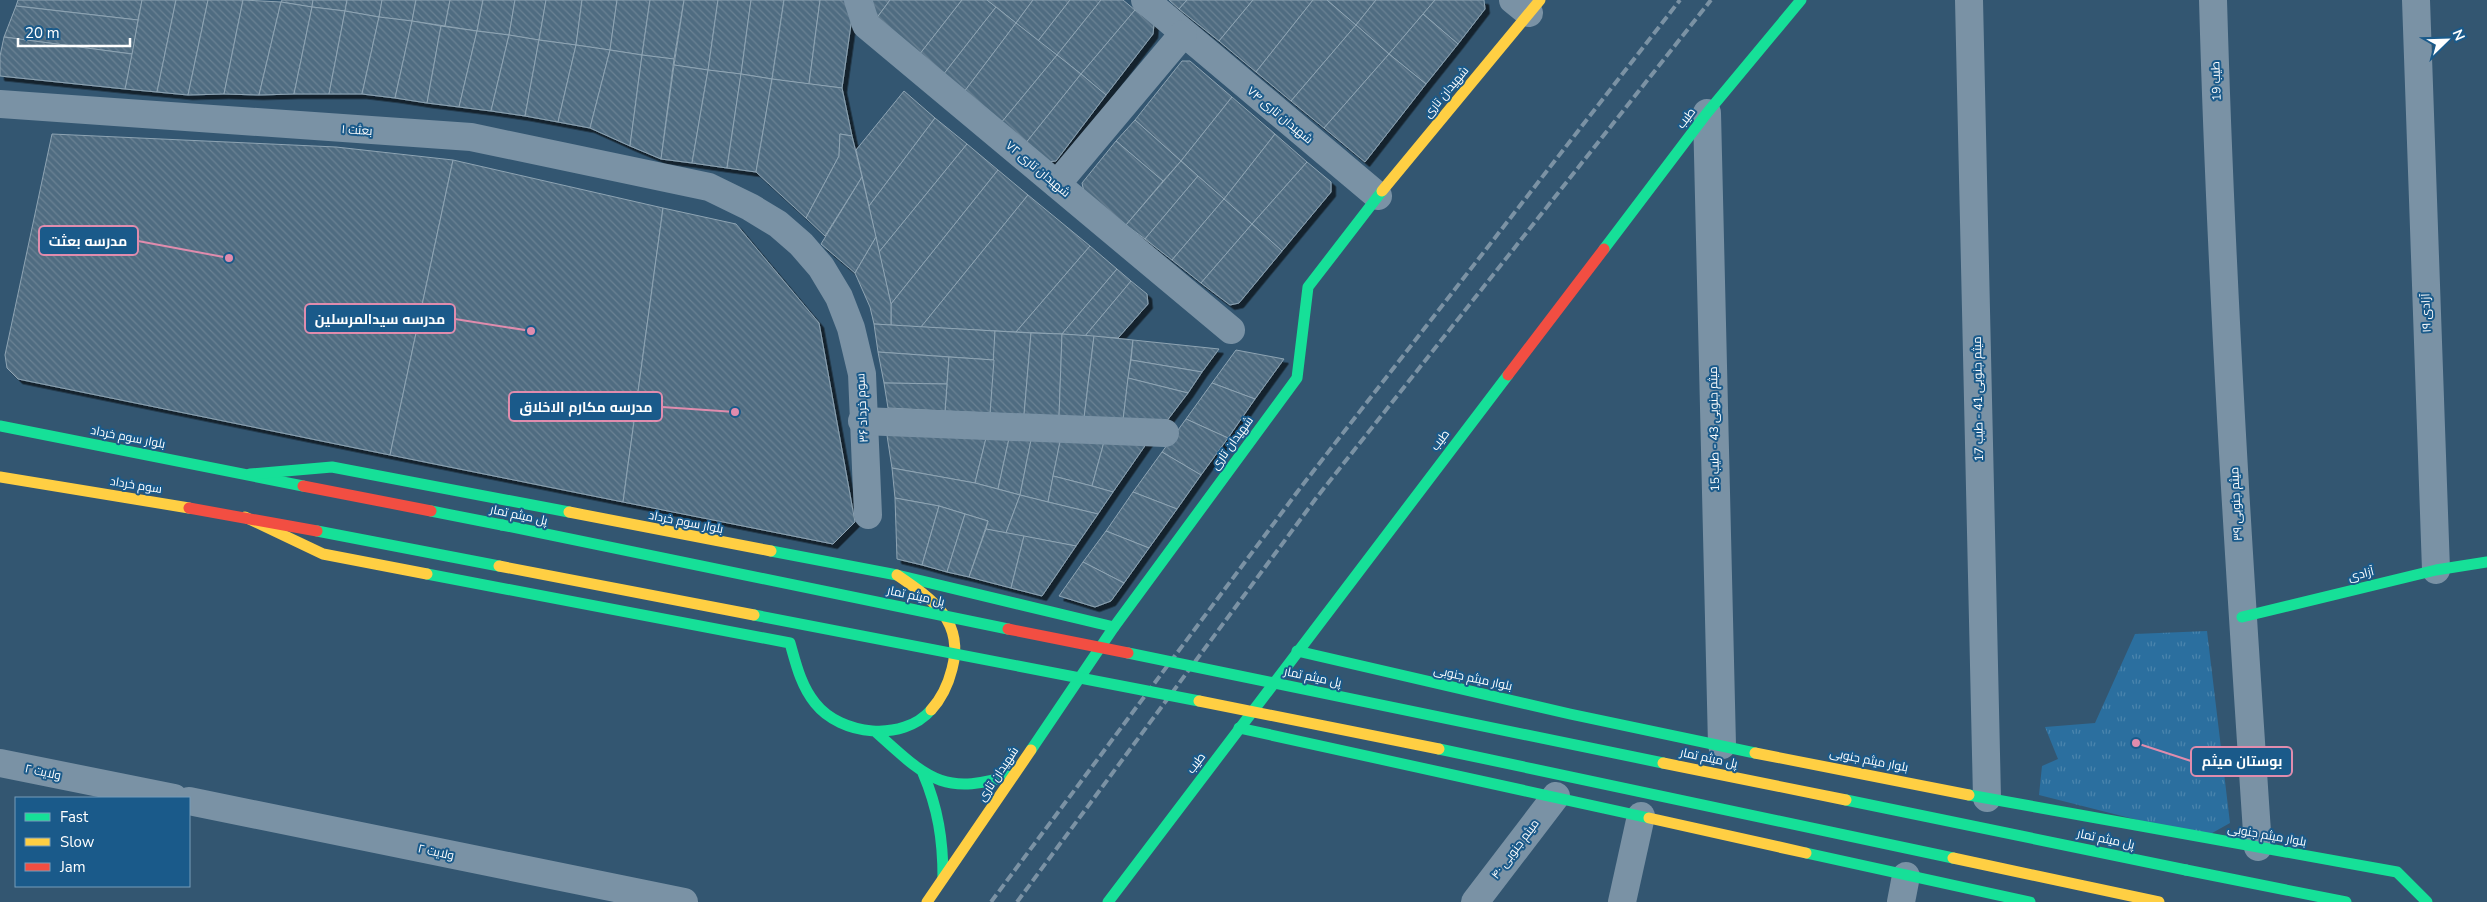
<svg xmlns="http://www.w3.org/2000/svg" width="2487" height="902" font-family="'Nunito Sans',Cairo,sans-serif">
  <defs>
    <pattern id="park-tufts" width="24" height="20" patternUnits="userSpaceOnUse" patternTransform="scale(1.25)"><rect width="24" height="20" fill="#2b6f9f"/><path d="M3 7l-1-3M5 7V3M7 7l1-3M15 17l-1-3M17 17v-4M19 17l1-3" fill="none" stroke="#4b85ad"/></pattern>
    <pattern id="building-back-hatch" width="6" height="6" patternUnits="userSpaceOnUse" patternTransform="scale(1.25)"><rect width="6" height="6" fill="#506c81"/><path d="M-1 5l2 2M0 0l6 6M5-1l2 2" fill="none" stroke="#6a8294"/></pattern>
    <filter id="shadow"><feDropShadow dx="4.5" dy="4.5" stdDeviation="0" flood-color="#0009"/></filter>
  </defs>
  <rect width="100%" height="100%" fill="#335671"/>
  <!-- park -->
  <path fill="url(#park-tufts)" d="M2207,631L2230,823L2205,837L2039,795L2042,766L2058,759L2045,727L2095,723L2135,634Z"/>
  <!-- building -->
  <g fill="url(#building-back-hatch)" stroke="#8ea4b3" filter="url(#shadow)">
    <path d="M18,0H142L138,20L16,6Z"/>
    <path d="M142,0H176L157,92L125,89Z"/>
    <path d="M176,0H208L188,95L157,92Z"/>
    <path d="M208,0H243L224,94L188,95Z"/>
    <path d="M243,0L281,2L259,95L224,94Z"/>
    <path d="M282,0H313L312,7L281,2Z"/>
    <path d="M313,0H347L345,11L312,7Z"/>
    <path d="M347,0H382L379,17L345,11Z"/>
    <path d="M382,0H416L412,21L379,17Z"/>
    <path d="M416,0H450L445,26L412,21Z"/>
    <path d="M450,0H483L477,31L445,26Z"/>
    <path d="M483,0H515L509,35L477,31Z"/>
    <path d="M515,0H546L539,40L509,35Z"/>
    <path d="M546,0H582L576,45L539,40Z"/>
    <path d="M582,0H617L610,50L576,45Z"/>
    <path d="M617,0H650L642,55L610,50Z"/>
    <path d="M650,0H684L674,59L642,55Z"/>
    <path d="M684,0H718L708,70L674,65Z"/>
    <path d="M718,0H751L741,74L708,70Z"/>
    <path d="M751,0H784L772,79L741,74Z"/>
    <path d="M784,0H820L809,84L772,79Z"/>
    <path d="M820,0H852L854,3L842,88L809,84Z"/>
    <path d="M870,0H890L876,19Z"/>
    <path d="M890,0H962L919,55L876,19Z"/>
    <path d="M962,0H987L996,7L943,75L919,55Z"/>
    <path d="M987,0H1033L1016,23Z"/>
    <path d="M1033,0H1070L1038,41L1016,23Z"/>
    <path d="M1070,0H1101L1057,55L1038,41Z"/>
    <path d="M1101,0H1123L1135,10L1081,74L1057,55Z"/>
    <path d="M1169,0H1187L1179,9Z"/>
    <path d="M1187,0H1253L1219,41L1179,9Z"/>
    <path d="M1253,0H1313L1256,72L1219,41Z"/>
    <path d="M1313,0H1327L1356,25L1291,101L1256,72Z"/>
    <path d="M1327,0H1376L1356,25Z"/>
    <path d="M1376,0H1435L1389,54L1356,25Z"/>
    <path d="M1435,0H1484L1485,9L1458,44L1423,14Z"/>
    <path d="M281,2L312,7L294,94L259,95Z"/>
    <path d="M16,6L138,20L132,54L4,37Z"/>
    <path d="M312,7L345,11L329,94H294Z"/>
    <path d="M996,7L1016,23L964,92L943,75Z"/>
    <path d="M1135,10L1154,24L1153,34L1106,95L1081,74Z"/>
    <path d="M345,11L379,17L362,94H329Z"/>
    <path d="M1423,14L1458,44L1426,84L1389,54Z"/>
    <path d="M379,17L412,21L395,98L362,94Z"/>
    <path d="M412,21L441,26L427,103L395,98Z"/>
    <path d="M1016,23L1057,55L1001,123L964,92Z"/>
    <path d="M1356,25L1389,54L1324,128L1291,101Z"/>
    <path d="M441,26L477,31L459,107L427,103Z"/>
    <path d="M477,31L509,35L491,111L459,107Z"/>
    <path d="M509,35L539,40L525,116L491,111Z"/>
    <path d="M4,37L132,54L125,89L0,76V56Z"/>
    <path d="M539,40L576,45L558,122L525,116Z"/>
    <path d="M576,45L610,50L590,128L558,122Z"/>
    <path d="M610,50L642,55L630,146L590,128Z"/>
    <path d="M1389,54L1426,84L1365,162L1324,128Z"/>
    <path d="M642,55L674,59L661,159L630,146Z"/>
    <path d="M1057,55L1081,74L1025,144L1001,123Z"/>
    <path d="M1182,61H1190L1232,97L1181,161L1135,120Z"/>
    <path d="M674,65L708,70L692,163L661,159Z"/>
    <path d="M708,70L741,74L727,168L692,163Z"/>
    <path d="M741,74L772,79L756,172L727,168Z"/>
    <path d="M1081,74L1106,95L1056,161L1047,162L1025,144Z"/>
    <path d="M772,79L842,88L852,136L840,134L839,156L806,218L756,172Z"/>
    <path d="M904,91L935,118L869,206L856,150Z"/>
    <path d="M1232,97L1275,134L1224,199L1181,161Z"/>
    <path d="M935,118L967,144L879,252L869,206Z"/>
    <path d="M1135,120L1181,161L1163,181L1116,141Z"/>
    <path d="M52,134L336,147L453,160L390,455L18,379L7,368L5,355Z"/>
    <path d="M840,134L852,136L862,177L825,236L806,218L839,156Z"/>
    <path d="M1275,134L1307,162L1252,224L1224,199Z"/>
    <path d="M1116,141L1163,181L1126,225L1084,192L1082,183Z"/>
    <path d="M967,144L998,170L891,304L879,252Z"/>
    <path d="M453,160L663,208L623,502L390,455Z"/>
    <path d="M1181,161L1198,176L1145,239L1126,225Z"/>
    <path d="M1307,162L1331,182V192L1282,251L1252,224Z"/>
    <path d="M998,170L1028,195L921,327L891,325V304Z"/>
    <path d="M1198,176L1224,199L1172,260L1145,239Z"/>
    <path d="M862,177L876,237L855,273L821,244Z"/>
    <path d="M1028,195L1090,246L1016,332L921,327Z"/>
    <path d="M1224,199L1252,224L1201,283L1172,260Z"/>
    <path d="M663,208L736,224L819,323L855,522L833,544L623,502Z"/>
    <path d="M1252,224L1282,251L1239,303L1230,305L1201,283Z"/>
    <path d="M876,237L891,304V325L874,324L870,307L855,273Z"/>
    <path d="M1090,246L1117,269L1062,334L1016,332Z"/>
    <path d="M1117,269L1131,281L1085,336L1062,334Z"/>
    <path d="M1131,281L1147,294L1148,304L1118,338L1085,336Z"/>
    <path d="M874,324L995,331L994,360L878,352Z"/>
    <path d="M995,331L1031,333L1024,415L990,413Z"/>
    <path d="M1031,333L1062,334L1059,417L1024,415Z"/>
    <path d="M1062,334L1094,336L1084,418L1059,417Z"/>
    <path d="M1094,336L1133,340L1123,420L1084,418Z"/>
    <path d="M1133,340L1219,349L1202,372L1131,360Z"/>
    <path d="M1236,350L1284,359L1255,399L1212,383Z"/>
    <path d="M878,352L949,357L947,384L884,383Z"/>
    <path d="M949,357L994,360L990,413L945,411Z"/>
    <path d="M1131,360L1202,372L1188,393L1128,378Z"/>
    <path d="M1128,378L1188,393L1166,422L1123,420Z"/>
    <path d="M884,383L947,384L945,411L888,408Z"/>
    <path d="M1212,383L1255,399L1228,438L1186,419Z"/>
    <path d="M1186,419L1228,438L1201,475L1162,452Z"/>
    <path d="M886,429L987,434L975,483L892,468Z"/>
    <path d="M987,434H1010L998,489L975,483Z"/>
    <path d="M1010,434L1032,435L1020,495L998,489Z"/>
    <path d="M1032,435L1061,437L1048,502L1020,495Z"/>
    <path d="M1061,437L1105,438L1092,486L1053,476Z"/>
    <path d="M1105,438L1149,440L1113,492L1092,486Z"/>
    <path d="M1162,452L1201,475L1177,509L1133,492Z"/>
    <path d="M892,468L975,483L1020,495L1006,533L986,529L988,521L939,506L895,498Z"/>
    <path d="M1053,476L1092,486L1113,492L1098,514L1048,502Z"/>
    <path d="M1133,492L1177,509L1149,548L1106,531Z"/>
    <path d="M1020,495L1048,502L1098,514L1076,546L1006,533Z"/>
    <path d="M895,498L939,506L922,565L897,559Z"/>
    <path d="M939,506L965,514L947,572L922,565Z"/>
    <path d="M965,514L988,521L969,577L947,572Z"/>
    <path d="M986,529L1024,536L1011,588L969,577Z"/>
    <path d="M1106,531L1149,548L1124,583L1083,562Z"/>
    <path d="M1024,536L1076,546L1042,596L1011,588Z"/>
    <path d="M1083,562L1124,583L1111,601L1095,607L1059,596Z"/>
  </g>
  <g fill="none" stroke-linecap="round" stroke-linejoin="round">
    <!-- street -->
    <g stroke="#7a92a5" stroke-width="28">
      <path d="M858,0L866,25L1231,330"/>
      <path d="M1145,0L1378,196"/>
      <path d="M1513,0L1529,13"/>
      <path d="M1969,0L1987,798"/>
      <path d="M2213,0C2221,283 2239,565 2258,847"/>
      <path d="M2416,0L2436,570"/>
      <path d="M0,104L471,137L709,187L750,207L778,224L801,244L821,267L839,297L851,328L862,374L868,515"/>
      <path d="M1707,113L1722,745"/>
      <path d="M1057,184L1183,34"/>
      <path d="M862,421L1165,433"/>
      <path d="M0,763L174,798"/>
      <path d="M189,801L684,902"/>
      <path d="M1475,902L1556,796"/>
      <path d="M1622,902L1641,816"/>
      <path d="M1901,902L1906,876"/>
    </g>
    <!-- fast -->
    <g stroke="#16e098" stroke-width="11">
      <path d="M1604,249L1707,113L1801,0"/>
      <path d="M0,426L303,486"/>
      <path d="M250,474L332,467L569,512"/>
      <path d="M431,511L502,525"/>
      <path d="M317,531L499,566"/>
      <path d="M771,551L897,575L1114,627"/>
      <path d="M427,574L790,643C796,664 801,686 815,703C841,736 903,742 931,710"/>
      <path d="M2242,617L2436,570L2487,562"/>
      <path d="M1297,651L1570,714L1755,753"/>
      <path d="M1239,728L1649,818"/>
      <path d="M877,733C928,779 944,797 1014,774"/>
      <path d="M1031,750L1114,627L1297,378L1308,287L1382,191"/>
      <path d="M923,773C938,808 943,840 943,878"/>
      <path d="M1969,795L2397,872L2427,902"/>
      <path d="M1806,853L2030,902"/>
      <path d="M2186,870L2346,902"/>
      <path d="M1108,902L1508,375"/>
    </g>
    <!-- slow -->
    <g stroke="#ffcf43" stroke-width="11">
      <path d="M1382,191L1540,0"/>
      <path d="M0,477L189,508"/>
      <path d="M569,512L771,551"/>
      <path d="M245,517L323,554L427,574"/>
      <path d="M897,575C932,599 965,621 952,669C948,685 942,698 931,710"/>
      <path d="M1755,753L1969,795"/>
      <path d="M1649,818L1806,853"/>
      <path d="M927,902L1031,750"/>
    </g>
    <!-- jam -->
    <g stroke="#f24e42" stroke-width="11">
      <path d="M1508,375L1604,249"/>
      <path d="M303,486L431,511"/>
      <path d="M189,508L317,531"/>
    </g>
    <!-- rail -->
    <g stroke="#7b92a4" stroke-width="4" stroke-dasharray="9 4" stroke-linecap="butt">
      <path d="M991,902L1301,487L1680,0"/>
      <path d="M1017,902L1317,497L1711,0"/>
    </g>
    <!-- fast-bridge -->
    <g stroke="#16e098" stroke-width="11">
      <path d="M502,525L1008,629"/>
      <path d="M754,615L1199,701"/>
      <path d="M1128,653L1663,763"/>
      <path d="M1439,749L1953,858"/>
      <path d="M1846,800L2186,870"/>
    </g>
    <!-- slow-bridge -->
    <g stroke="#ffcf43" stroke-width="11">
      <path d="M499,566L754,615"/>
      <path d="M1199,701L1439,749"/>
      <path d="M1663,763L1846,800"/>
      <path d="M1953,858L2159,902"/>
    </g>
    <!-- jam-bridge -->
    <path stroke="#f24e42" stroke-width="11" d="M1008,629L1128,653"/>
  </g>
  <g text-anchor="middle" stroke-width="4" stroke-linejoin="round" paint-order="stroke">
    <!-- street labels -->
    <g font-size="12" fill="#fff" stroke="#1a5a8a">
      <text transform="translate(2216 81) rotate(-92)" y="4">طیب 19</text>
      <text transform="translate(1446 92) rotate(-50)" y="4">شهیدان تاری</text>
      <text transform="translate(1280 115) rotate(40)" y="4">شهیدان تاری ۷۴</text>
      <text transform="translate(1686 118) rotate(-53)" y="4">طیب</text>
      <text transform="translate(357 130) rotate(4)" y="4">بعثت ۱</text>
      <text transform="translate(1038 169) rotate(40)" y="4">شهیدان تاری ۷۲</text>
      <text transform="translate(2426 313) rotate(-92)" y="4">آزادی ۱۹</text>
      <text transform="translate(1978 399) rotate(-91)" y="4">میثم جنوبی 41 - طیب 17</text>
      <text transform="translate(862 408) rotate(-93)" y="4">سوم خرداد ۳۶</text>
      <text transform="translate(1714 429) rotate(-91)" y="4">میثم جنوبی 43 - طیب 15</text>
      <text transform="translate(128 437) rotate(11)" y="4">بلوار سوم خرداد</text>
      <text transform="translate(1440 440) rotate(-53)" y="4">طیب</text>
      <text transform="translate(1232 443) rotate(-54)" y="4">شهیدان تاری</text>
      <text transform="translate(136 485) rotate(9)" y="4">سوم خرداد</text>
      <text transform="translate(2236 504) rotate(-93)" y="4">میثم جنوبی ۳۹</text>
      <text transform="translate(519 515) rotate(12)" y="4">پل میثم تمار</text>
      <text transform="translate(686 522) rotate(11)" y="4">بلوار سوم خرداد</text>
      <text transform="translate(2361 574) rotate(-14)" y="4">آزادی</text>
      <text transform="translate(916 596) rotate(12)" y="4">پل میثم تمار</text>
      <text transform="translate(1313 677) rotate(12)" y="4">پل میثم تمار</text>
      <text transform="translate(1473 678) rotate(12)" y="4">بلوار میثم جنوبی</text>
      <text transform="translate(1709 758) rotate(12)" y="4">پل میثم تمار</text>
      <text transform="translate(1869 760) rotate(11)" y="4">بلوار میثم جنوبی</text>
      <text transform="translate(1196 763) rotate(-53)" y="4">طیب</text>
      <text transform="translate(43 772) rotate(12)" y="4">ولایت ۲</text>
      <text transform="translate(998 774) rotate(-56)" y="4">شهیدان تاری</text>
      <text transform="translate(2267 835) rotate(10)" y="4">بلوار میثم جنوبی</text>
      <text transform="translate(2106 839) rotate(12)" y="4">پل میثم تمار</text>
      <text transform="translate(1515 849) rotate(-53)" y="4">میثم جنوبی ۴۰</text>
      <text transform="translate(436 852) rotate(12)" y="4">ولایت ۲</text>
    </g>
  </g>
  <!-- callouts -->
  <path fill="none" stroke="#e08cad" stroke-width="2" d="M229 258L138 241M531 331L455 319M735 412L662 407M2136 743L2191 761"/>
  <g fill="#e08cad" stroke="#1a5a8a" stroke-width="2">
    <circle cx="229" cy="258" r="5"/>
    <circle cx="531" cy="331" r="5"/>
    <circle cx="735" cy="412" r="5"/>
    <circle cx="2136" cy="743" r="5"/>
  </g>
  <g fill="#1a5a8a" stroke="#e08cad" stroke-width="2">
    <rect x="39" y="226" width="99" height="29" rx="5"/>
    <rect x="305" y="304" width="150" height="29" rx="5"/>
    <rect x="509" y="392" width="153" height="29" rx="5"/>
    <rect x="2191" y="747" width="101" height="29" rx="5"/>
  </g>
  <g font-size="14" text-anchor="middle" font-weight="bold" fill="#fff">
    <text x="88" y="246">مدرسه بعثت</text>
    <text x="380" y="324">مدرسه سیدالمرسلین</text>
    <text x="586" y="412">مدرسه مکارم الاخلاق</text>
    <text x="2242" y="766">بوستان میثم</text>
  </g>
  <!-- legend -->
  <rect x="15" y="797" width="175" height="90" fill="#1a5a8a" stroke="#769cb9"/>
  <rect x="25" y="813" width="25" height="8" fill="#16e098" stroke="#769cb9"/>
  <text x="60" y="822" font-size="15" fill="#ffffff">Fast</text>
  <rect x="25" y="838" width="25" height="8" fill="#ffcf43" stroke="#769cb9"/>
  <text x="60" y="847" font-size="15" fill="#ffffff">Slow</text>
  <rect x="25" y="863" width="25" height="8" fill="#f24e42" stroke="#769cb9"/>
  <text x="60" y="872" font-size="15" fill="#ffffff">Jam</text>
  <!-- north arrow -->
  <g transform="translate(2447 40) rotate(67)" stroke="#1a5a8a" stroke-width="4" paint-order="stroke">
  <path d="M0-4L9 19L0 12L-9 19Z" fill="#ffffff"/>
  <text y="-8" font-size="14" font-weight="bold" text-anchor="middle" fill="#ffffff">N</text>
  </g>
  <!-- scale -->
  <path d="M18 38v8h112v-8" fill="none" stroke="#ffffff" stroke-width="2.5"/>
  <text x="25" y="38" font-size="15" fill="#ffffff" stroke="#1a5a8a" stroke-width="4" paint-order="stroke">20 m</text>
</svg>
